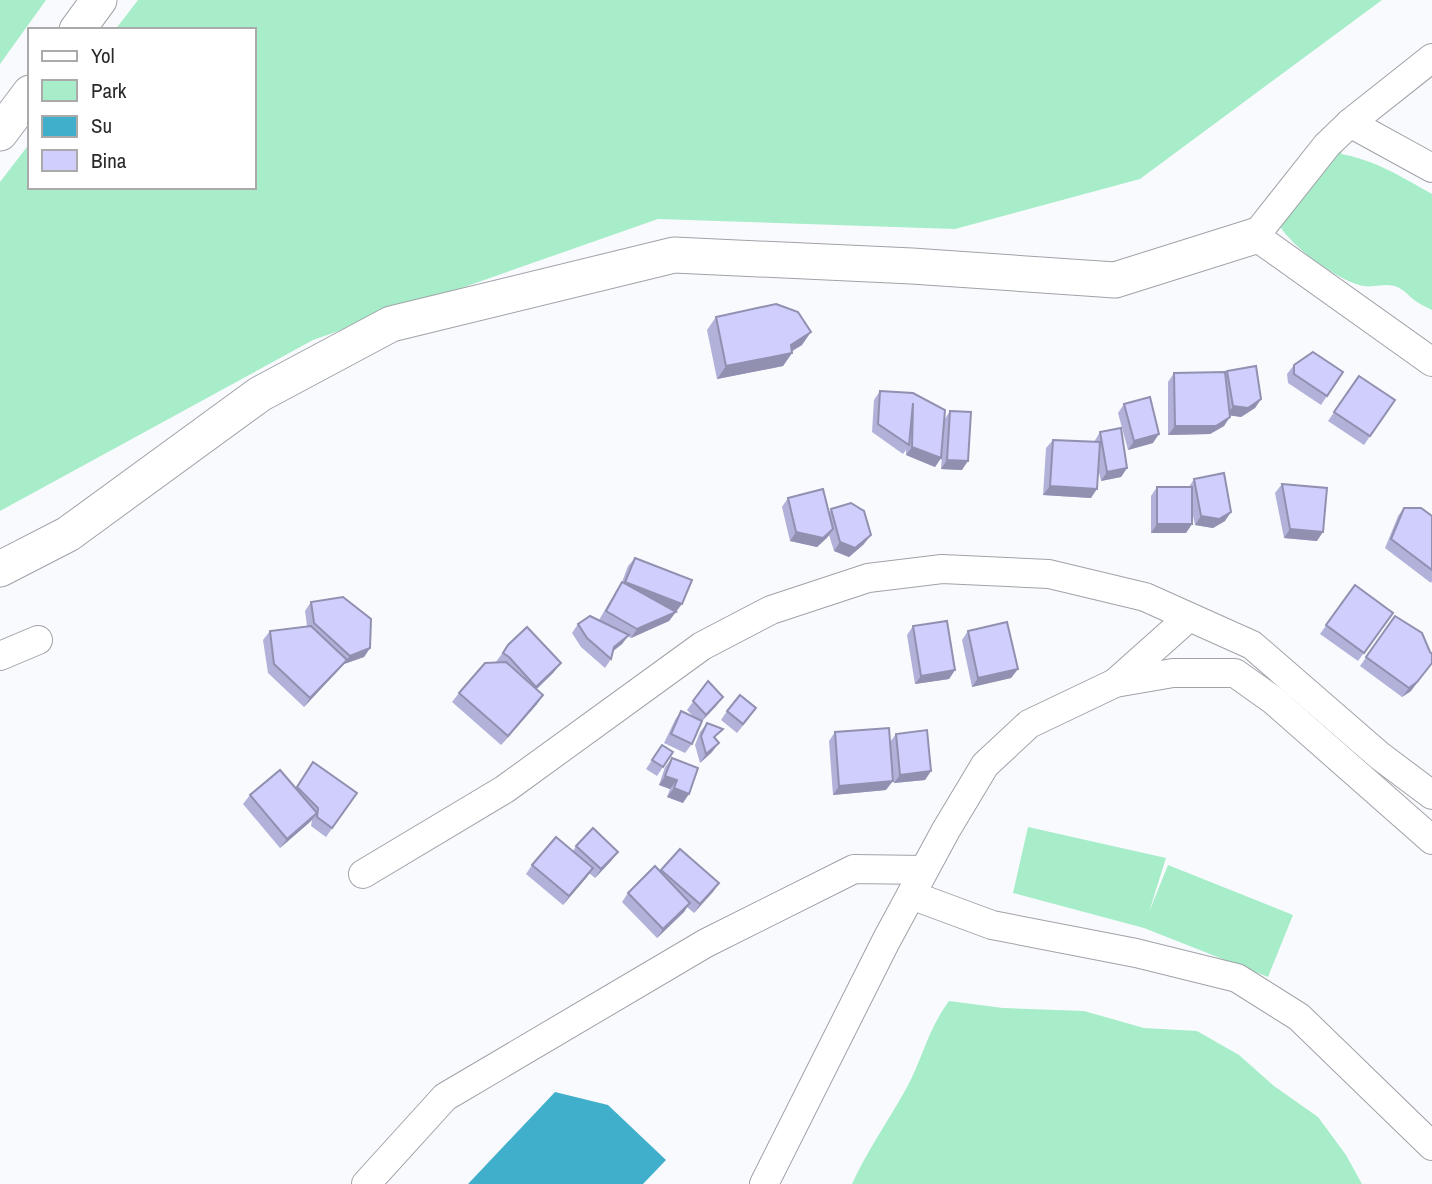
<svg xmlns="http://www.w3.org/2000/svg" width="1432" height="1184" font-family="'Archivo Narrow',sans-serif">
  <rect width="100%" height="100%" fill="#f9fafe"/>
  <!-- green -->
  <g fill="#a7edc9">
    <path d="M0,0H46L0,64Z"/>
    <path d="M138,0H1382L1140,179L955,229L658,219L313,340L0,511V182L30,143V187H254V30H115Z"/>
    <path d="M1350,123L1341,154C1375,160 1402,177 1432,194V310C1426,307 1419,304 1413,299C1409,296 1405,291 1401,289C1388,281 1377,288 1364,286C1339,282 1289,245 1278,223Z"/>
    <path d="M1028,827L1166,858L1149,912L1168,865L1293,915L1268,977L1144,928L1013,893Z"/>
    <path d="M949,1001L1003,1008L1084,1011L1144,1028L1197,1031L1239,1055L1274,1086L1318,1117L1346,1155L1362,1184H852C867,1151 888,1121 906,1089C923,1058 927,1031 949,1001Z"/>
  </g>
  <!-- water -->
  <path fill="#40afcb" d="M555,1092L608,1105L666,1160L643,1184H468Z"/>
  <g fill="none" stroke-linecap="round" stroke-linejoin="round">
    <defs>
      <g id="minor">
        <path d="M1432,58L1350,123L1327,145L1255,236L1432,362"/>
        <path d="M1350,123L1432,168"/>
        <path d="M0,656L38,640"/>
        <path d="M1115,683L1189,617"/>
        <path d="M363,874L505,789L702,646L771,610L868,578L942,569L1049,574L1145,597L1252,645L1380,756L1432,795"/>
        <path d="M911,895L992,925L1136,953L1237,978L1299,1017L1432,1146"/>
        <path d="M366,1184L445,1097L706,943L854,869L924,870"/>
        <path d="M764,1184L886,941L946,830L985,765L1029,724L1115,683L1173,673H1235L1273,700L1432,840"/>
      </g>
      <g id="tertiary">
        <path d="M77,30L99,0"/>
        <path d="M0,133L30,93"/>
        <path d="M0,569L68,534L260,394L391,324L674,255L912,266L1115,280L1255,236"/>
      </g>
    </defs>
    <!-- minor casing -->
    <use href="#minor" stroke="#a0a2a8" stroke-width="30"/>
    <!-- tertiary casing -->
    <use href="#tertiary" stroke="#a0a2a8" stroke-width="37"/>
    <!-- minor -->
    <use href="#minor" stroke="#fff" stroke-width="28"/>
    <!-- tertiary -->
    <use href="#tertiary" stroke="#fff" stroke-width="35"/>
  </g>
  <!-- wall -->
  <g fill="#b2b1d9">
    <path d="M716,317L802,345L792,351V353L783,366L717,379L707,330Z"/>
    <path d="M1294,365L1343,372L1321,405L1288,383L1287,374Z"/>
    <path d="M1227,371L1261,399L1255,408L1241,417L1229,415L1224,426L1210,434L1168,435V382L1174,373H1225Z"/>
    <path d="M1359,376L1395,400L1364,445L1328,421Z"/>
    <path d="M880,391L944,420L950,411L962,470L941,469L944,426L941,458L935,467L906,455V450L903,454L872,432L874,400Z"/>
    <path d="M1124,404L1153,443L1128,450L1118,413Z"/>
    <path d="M1100,432L1127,468L1121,477L1101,481L1098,468L1091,498L1043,495L1046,448L1053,440L1094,442Z"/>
    <path d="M1194,479L1225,521L1213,528L1195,525L1192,511V524L1186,533H1151V496L1157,487H1189Z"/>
    <path d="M1282,484L1317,541L1284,538L1275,493Z"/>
    <path d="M788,498L829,513L831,509L864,544L849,557L834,551L829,535L817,547L790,541L782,507Z"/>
    <path d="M1404,508L1432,516V581L1431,583L1385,548L1398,516Z"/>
    <path d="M635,558L676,613H675L669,621L631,638L628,636L622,644L613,651L611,659L605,668L581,647L572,633L578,624L611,627L599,620L616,591L622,582L628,566Z"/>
    <path d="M1355,585L1393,613L1358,661L1320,634Z"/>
    <path d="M311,602L370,648L364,657L344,664L304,707L268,673L263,640L270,631L307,626L305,611Z"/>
    <path d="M1395,616L1411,691L1402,697L1360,666Z"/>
    <path d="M913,626L955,670L949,679L915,684L907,635Z"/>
    <path d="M968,631L1018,669L1011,678L972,687L962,640Z"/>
    <path d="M508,645L554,672L537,689V704L501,745L452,702L459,693L496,662Z"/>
    <path d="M708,681L723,697L716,706L702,721L692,744L685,753L664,743L675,720L681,711L694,717L687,710Z"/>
    <path d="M727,711L750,717L737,733L721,720Z"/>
    <path d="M707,723L715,739L712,752L700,763L695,745L700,732Z"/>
    <path d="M835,732L886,790L833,795L829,741Z"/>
    <path d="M896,734L931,771L925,780L894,783L890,742Z"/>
    <path d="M662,745L673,752L657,776L646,769Z"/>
    <path d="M672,758L683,803L667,797L670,789L659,785L665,767Z"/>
    <path d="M313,762L357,793L326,837L311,826L312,820L280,848L243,804L250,795L295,788Z"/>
    <path d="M576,846L611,861L595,878L589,873L563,905L526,874L532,865L573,851Z"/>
    <path d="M680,849L719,883L694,913L687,907L684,912L657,938L622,902L628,893L660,871Z"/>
  </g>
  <!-- shaded-wall -->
  <g fill="#9190b0">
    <path d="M811,332L802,345L789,353H792L783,366L717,379L726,366L791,345Z"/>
    <path d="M1261,399L1255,408L1241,417L1227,415L1233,406Z"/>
    <path d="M1230,417L1224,426L1210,434L1168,435L1175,426Z"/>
    <path d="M1159,434L1153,443L1128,450L1134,441Z"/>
    <path d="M912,447L941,458L935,467L906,455Z"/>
    <path d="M947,460L968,461L962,470L941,469Z"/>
    <path d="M1127,468L1121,477L1101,481L1107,472Z"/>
    <path d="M1050,486L1097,489L1091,498L1043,495Z"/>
    <path d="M1231,512L1225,521L1213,528L1195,525L1201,516Z"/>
    <path d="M1157,524H1192L1186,533H1151Z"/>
    <path d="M833,529L827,538L817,547L790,541L796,532Z"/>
    <path d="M1290,529L1323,532L1317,541L1284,538Z"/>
    <path d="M871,535L864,544L849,557L834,551L840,542Z"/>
    <path d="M625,582L682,604L669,621L631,638L637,629L619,591Z"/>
    <path d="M629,635L622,644L608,655L614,647Z"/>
    <path d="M370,648L364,657L344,664L304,707L310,698L350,656Z"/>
    <path d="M561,663L554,672L530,695L536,687Z"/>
    <path d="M1432,663L1411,691L1402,697L1409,688Z"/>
    <path d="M1018,669L1011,678L972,687L978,678Z"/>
    <path d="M955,670L949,679L915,684L921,676Z"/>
    <path d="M543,695L537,704L501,745L508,736Z"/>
    <path d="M723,697L716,706L700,723L706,715Z"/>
    <path d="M719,743L712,752L700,763L706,754Z"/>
    <path d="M931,771L925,780L894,783L900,775Z"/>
    <path d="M665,776L677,780L670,789L659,785Z"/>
    <path d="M893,781L886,790L833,795L839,786Z"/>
    <path d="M674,788L689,794L683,803L667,797Z"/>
    <path d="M317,813L310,822L280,848L287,839Z"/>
    <path d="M618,852L611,861L595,878L601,869Z"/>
    <path d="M593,868L587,877L563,905L569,896Z"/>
    <path d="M719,883L713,892L694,913L700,904Z"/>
    <path d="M690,903L684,912L657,938L663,929Z"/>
  </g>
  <!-- building -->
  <g fill="#cfcefc" stroke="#9190b0" stroke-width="2">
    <path d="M776,304L798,312L811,332L791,345L792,353L726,366L716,317Z"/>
    <path d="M1313,352L1343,372L1327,396L1294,374V365Z"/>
    <path d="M1256,366L1261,399L1248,408L1233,406L1227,371Z"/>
    <path d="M1225,372L1230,417L1216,426H1175L1174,373Z"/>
    <path d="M1359,376L1395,400L1370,436L1334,412Z"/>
    <path d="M880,391L913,393L945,410L941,458L912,447L913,403L909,445L878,424Z"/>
    <path d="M1150,397L1159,434L1134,441L1124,404Z"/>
    <path d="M950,411L971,412L968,461L947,460Z"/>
    <path d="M1121,428L1127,468L1107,472L1100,432Z"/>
    <path d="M1053,440L1100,442L1097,489L1050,486Z"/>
    <path d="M1224,473L1231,512L1219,519L1201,516L1194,479Z"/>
    <path d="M1282,484L1327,488L1323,532L1290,529Z"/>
    <rect x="1157" y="487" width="35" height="37"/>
    <path d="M823,489L833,529L823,538L796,532L788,498Z"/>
    <path d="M851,503L864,511L871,535L855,548L840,542L831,509Z"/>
    <path d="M1404,508H1421L1432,516V570L1391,539Z"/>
    <path d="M635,558L692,580L682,604L625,582Z"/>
    <path d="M622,582L676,612L637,629L606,611Z"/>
    <path d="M1355,585L1393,613L1364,653L1326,625Z"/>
    <path d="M343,597L371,619L370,648L350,656L314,623L311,602Z"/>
    <path d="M590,616L629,635L614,647L611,659L587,638L578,624Z"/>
    <path d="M1395,616L1422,633L1430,652L1432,654V663L1417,682L1409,688L1366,657Z"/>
    <path d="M947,621L955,670L921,676L913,626Z"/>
    <path d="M1007,622L1018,669L978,678L968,631Z"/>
    <path d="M311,626L347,660L310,698L274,664L270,631Z"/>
    <path d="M527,627L561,663L536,687L509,657L503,653L508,645Z"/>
    <path d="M506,662L543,695L508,736L459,693L485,663Z"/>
    <path d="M708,681L723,697L706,715L693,701Z"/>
    <path d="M740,695L756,708L743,724L727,711Z"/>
    <path d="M681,711L702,721L692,744L671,734Z"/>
    <path d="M707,723L723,729L714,737L719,743L706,754L701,736Z"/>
    <path d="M889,728L893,781L839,786L835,732Z"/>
    <path d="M927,730L931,771L900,775L896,734Z"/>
    <path d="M662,745L673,752L663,767L652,760Z"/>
    <path d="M672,758L698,768L689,794L674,788L677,780L665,776Z"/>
    <path d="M313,762L357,793L332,828L317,817L318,808L297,787Z"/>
    <path d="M280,770L317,813L287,839L250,795Z"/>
    <path d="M593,828L618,852L601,869L576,846Z"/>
    <path d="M556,837L593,868L569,896L532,865Z"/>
    <path d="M680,849L719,883L700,904L661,870Z"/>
    <path d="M655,866L690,903L663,929L628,893Z"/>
  </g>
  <!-- legend -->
  <rect x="28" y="28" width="228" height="161" fill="#ffffff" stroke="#aaaaab" stroke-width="2"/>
  <rect x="42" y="51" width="35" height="10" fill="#ffffff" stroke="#aaaaab" stroke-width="2"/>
  <text x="91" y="63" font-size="21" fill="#2a2a2d">Yol</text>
  <rect x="42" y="80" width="35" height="21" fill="#a7edc9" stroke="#aaaaab" stroke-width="2"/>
  <text x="91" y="98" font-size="21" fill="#2a2a2d">Park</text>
  <rect x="42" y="116" width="35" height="21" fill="#40afcb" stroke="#aaaaab" stroke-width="2"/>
  <text x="91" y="133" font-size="21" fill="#2a2a2d">Su</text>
  <rect x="42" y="150" width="35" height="21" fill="#cfcefc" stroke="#aaaaab" stroke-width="2"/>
  <text x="91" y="168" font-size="21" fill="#2a2a2d">Bina</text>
</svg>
